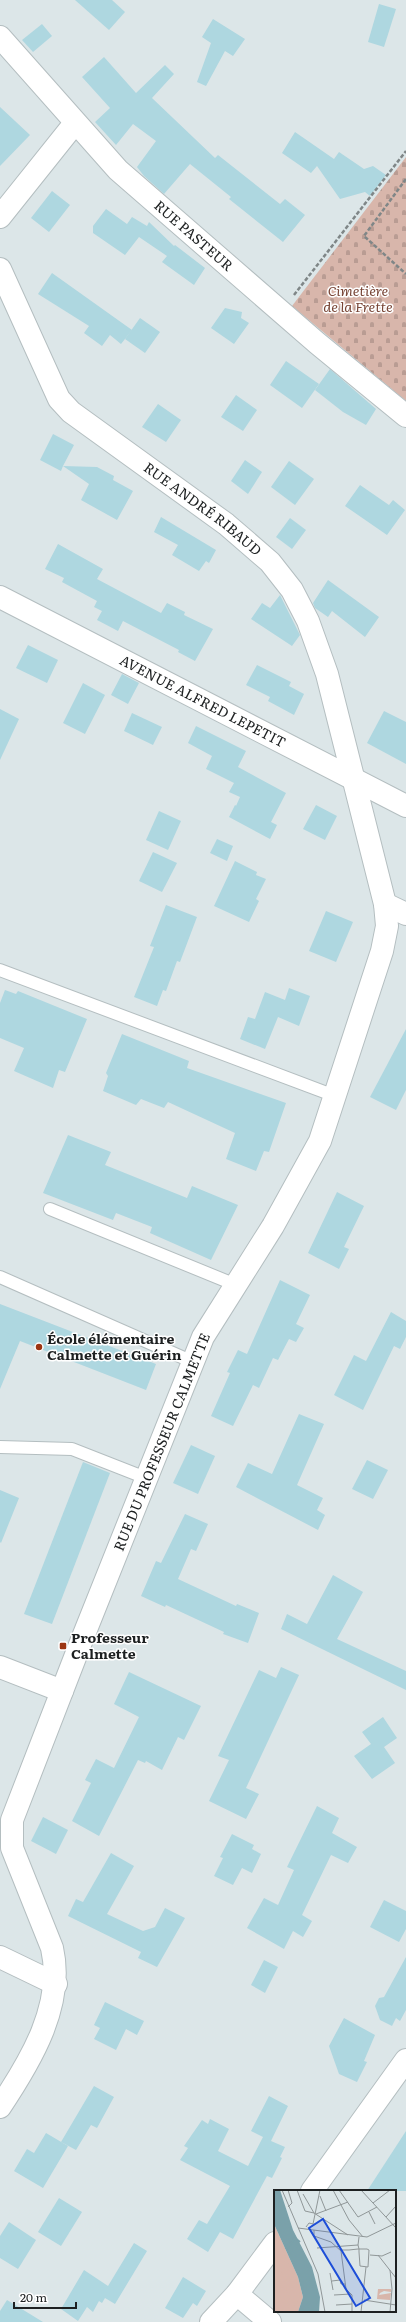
<svg xmlns="http://www.w3.org/2000/svg" width="406" height="2322" font-family="Literata,serif">
  <defs>
    <pattern id="cemetery-stones" width="16" height="16" patternUnits="userSpaceOnUse"><rect width="16" height="16" fill="#d8b6ab"/><path d="M2 7V4a2 2 0 0 1 4 0v3zM10 15v-3a2 2 0 0 1 4 0v3z" fill="#b99c93"/></pattern>
  </defs>
  <rect width="100%" height="100%" fill="#dce6e8"/>
  <!-- cemetery -->
  <path fill="url(#cemetery-stones)" d="M406,157V401L292,306Z"/>
  <!-- building -->
  <g fill="#aed7e0">
    <path d="M75,0H112L125,12L109,30Z"/>
    <path d="M379,4L396,9L384,47L368,42Z"/>
    <path d="M213,19L245,39L233,56L225,51L206,86L197,82L211,43L202,37Z"/>
    <path d="M42,24L52,36L33,52L22,40Z"/>
    <path d="M104,57L136,93L165,65L174,74L152,98L215,158L218,155L280,204L285,199L305,215L283,242L229,199L231,197L190,164L164,194L144,176L137,167L156,141L133,124L116,145L95,122L110,108L82,77Z"/>
    <path d="M0,107L30,135L0,166Z"/>
    <path d="M295,132L334,159L339,152L364,169L373,166L386,175L370,196L365,192L340,199L317,166L311,173L282,153Z"/>
    <path d="M52,191L70,205L49,232L31,218Z"/>
    <path d="M106,209L127,224L132,217L147,226L149,222L174,246L175,245L205,268L194,285L162,262L167,256L139,237L125,255L93,233V226Z"/>
    <path d="M52,273L132,330L121,344L110,335L102,346L84,333L89,326L38,294Z"/>
    <path d="M225,308L242,312L241,318L249,323L234,344L211,328Z"/>
    <path d="M140,318L160,332L145,353L125,339Z"/>
    <path d="M286,361L319,384L302,408L270,385Z"/>
    <path d="M330,369L376,409L366,425L343,412L315,390Z"/>
    <path d="M236,395L257,410L243,431L221,417Z"/>
    <path d="M158,404L181,420L166,442L142,427Z"/>
    <path d="M53,434L74,445L63,466L97,467L114,476L113,480L133,491L117,520L81,500L89,484L63,466L61,471L40,460Z"/>
    <path d="M245,460L262,472L248,494L231,481Z"/>
    <path d="M289,461L314,479L295,505L271,487Z"/>
    <path d="M360,485L389,505L393,500L405,510L387,535L345,506Z"/>
    <path d="M161,517L216,550L209,563L206,561L199,571L172,555L178,545L154,532Z"/>
    <path d="M290,518L306,530L292,549L276,537Z"/>
    <path d="M58,544L103,569L97,579L161,613L167,603L185,612L184,615L213,629L195,661L178,652L179,650L123,621L118,631L97,620L102,611L94,607L97,601L62,582L64,578L45,569Z"/>
    <path d="M328,580L379,617L365,637L332,611L328,617L315,608L313,603Z"/>
    <path d="M280,595L300,635L292,646L251,619L262,603L270,608Z"/>
    <path d="M28,645L58,660L47,683L16,668Z"/>
    <path d="M257,665L291,682L289,686L304,694L294,715L268,701L270,697L246,685Z"/>
    <path d="M122,674L139,683L128,704L111,695Z"/>
    <path d="M83,683L105,695L85,734L63,723Z"/>
    <path d="M0,709L19,719L0,760Z"/>
    <path d="M384,711L406,722V764L367,743Z"/>
    <path d="M132,713L162,727L153,745L124,731Z"/>
    <path d="M196,726L246,751L238,767L286,793L271,822L277,825L270,839L229,817L235,805L238,807L236,806L240,797L229,792L234,783L206,769L212,756L188,743Z"/>
    <path d="M316,805L337,816L325,840L303,829Z"/>
    <path d="M159,811L181,821L168,850L146,840Z"/>
    <path d="M217,839L233,846L227,861L210,853Z"/>
    <path d="M153,852L177,863L162,892L139,881Z"/>
    <path d="M235,861L257,872L256,875L266,879L256,899L259,901L249,922L214,906Z"/>
    <path d="M166,905L197,917L180,962L177,961L166,991L163,990L157,1006L134,997L154,947L150,946Z"/>
    <path d="M326,911L353,922L336,962L309,951Z"/>
    <path d="M289,988L310,996L299,1026L278,1017L265,1049L240,1039L248,1017L255,1019L265,992L285,1000Z"/>
    <path d="M5,990L16,994L18,991L87,1019L65,1072L59,1070L53,1088L14,1071L24,1048L0,1038V1003Z"/>
    <path d="M406,1029V1090L396,1110L370,1097Z"/>
    <path d="M122,1034L189,1061L187,1068L286,1103L269,1152L264,1151L256,1171L226,1159L235,1133L168,1102L164,1108L141,1099L136,1105L103,1091L108,1076L106,1073Z"/>
    <path d="M68,1135L111,1152L105,1165L187,1198L192,1186L238,1205L211,1260L150,1233L152,1227L116,1213L113,1220L43,1193Z"/>
    <path d="M337,1192L364,1206L344,1247L349,1249L339,1269L308,1253Z"/>
    <path d="M280,1280L310,1295L296,1324L304,1328L296,1342L289,1339L278,1360L273,1358L259,1388L253,1385L233,1426L211,1416L230,1373L227,1372L238,1350L247,1354Z"/>
    <path d="M0,1304L156,1364L146,1390L20,1341L0,1389Z"/>
    <path d="M391,1312L406,1321V1337L400,1349L394,1346L363,1410L334,1395L354,1355L366,1361Z"/>
    <path d="M299,1414L324,1424L297,1485L323,1498L317,1510L325,1515L318,1530L236,1487L248,1463L272,1474Z"/>
    <path d="M191,1445L215,1456L198,1494L173,1483Z"/>
    <path d="M367,1460L388,1470L373,1499L352,1489Z"/>
    <path d="M83,1462L110,1473L52,1624L24,1614Z"/>
    <path d="M0,1490L19,1498L1,1543L0,1542Z"/>
    <path d="M185,1514L208,1524L196,1551L191,1549L178,1579L236,1606L237,1604L259,1613L248,1643L223,1634L224,1632L166,1605L165,1607L141,1596L156,1561L161,1563Z"/>
    <path d="M333,1575L363,1592L337,1639L406,1671V1690L281,1629L287,1614L307,1624Z"/>
    <path d="M281,1667L299,1675L246,1788L259,1794L246,1819L209,1801L229,1760L218,1756L259,1670L276,1678Z"/>
    <path d="M129,1672L201,1706L184,1740L178,1737L162,1770L146,1761L145,1763L138,1760L99,1836L72,1821L91,1783L85,1780L96,1759L114,1768L139,1717L114,1704Z"/>
    <path d="M383,1717L397,1738L384,1747L395,1763L372,1779L354,1756L371,1744L362,1732Z"/>
    <path d="M317,1806L339,1818L332,1833L357,1847L348,1863L331,1855L302,1915L312,1921L303,1937L293,1931L284,1949L247,1928L264,1898L278,1905L294,1870L287,1867Z"/>
    <path d="M43,1817L68,1830L56,1854L31,1841Z"/>
    <path d="M232,1834L254,1845L252,1849L261,1854L252,1873L242,1868L233,1885L214,1876L223,1858L220,1857Z"/>
    <path d="M111,1853L134,1866L107,1914L143,1931L155,1927L165,1908L185,1918L157,1967L138,1958L141,1952L68,1916L76,1899L83,1902Z"/>
    <path d="M384,1900L406,1911V1929L399,1942L370,1927Z"/>
    <path d="M406,1957V2010L400,2021L396,2018L392,2026L380,2020L375,2006L379,1998L384,1997Z"/>
    <path d="M264,1960L278,1967L265,1993L251,1985Z"/>
    <path d="M105,2002L144,2021L137,2035L126,2029L116,2050L94,2039L100,2028L94,2025Z"/>
    <path d="M344,2018L375,2035L364,2061L367,2062L357,2082L339,2074L329,2046Z"/>
    <path d="M94,2086L114,2097L97,2128L91,2125L76,2150L61,2142Z"/>
    <path d="M269,2096L288,2106L271,2141L285,2147L280,2157L282,2158L272,2178L267,2176L233,2239L220,2232L208,2252L187,2239L199,2220L207,2224L230,2186L180,2160L188,2148L184,2146L202,2120L208,2124L210,2119L229,2129L218,2151L248,2166L263,2137L251,2131Z"/>
    <path d="M406,2131V2191H367Z"/>
    <path d="M46,2133L68,2146L43,2188L14,2171L27,2149L34,2153Z"/>
    <path d="M59,2198L82,2212L61,2246L38,2232Z"/>
    <path d="M9,2222L36,2240L18,2269L0,2258V2236Z"/>
    <path d="M134,2243L147,2251L115,2304L105,2298L102,2303L99,2301L93,2312L87,2307L78,2321L61,2309L84,2270L108,2286Z"/>
    <path d="M183,2277L206,2291L197,2306L193,2303L183,2318L165,2308Z"/>
    <path d="M7,2300L43,2322H0V2311Z"/>
  </g>
  <g fill="none" stroke-linecap="round" stroke-linejoin="round">
    <defs>
      <g id="lane">
        <path d="M0,970L335,1096"/>
        <path d="M50,1209L236,1285"/>
        <path d="M0,1277L193,1362"/>
        <path d="M0,1447L72,1449L146,1478"/>
      </g>
      <g id="street">
        <path d="M0,217L75,123"/>
        <path id="s1" d="M0,269L59,399L71,412L226,524L270,562L292,590L308,621L327,674L385,904L387,926L382,951L320,1141L273,1226L203,1337L81,1642L12,1820V1848L52,1948C65,2005 30,2062 0,2107"/>
        <path id="s2" d="M0,597L406,806"/>
        <path d="M385,904L406,914"/>
        <path d="M0,1667L62,1691"/>
        <path d="M0,1957L56,1984"/>
        <path d="M312,2191L406,2060"/>
        <path d="M237,2294L270,2322"/>
        <path d="M211,2322L237,2294L275,2243"/>
      </g>
      <g id="secondary">
        <path id="s3" d="M0,37L118,170L317,343L406,416"/>
      </g>
    </defs>
    <!-- lane casing -->
    <use href="#lane" stroke="#b4bec0" stroke-width="14"/>
    <!-- street casing -->
    <use href="#street" stroke="#b4bec0" stroke-width="24"/>
    <!-- secondary casing -->
    <use href="#secondary" stroke="#b4bec0" stroke-width="24"/>
    <!-- path -->
    <g stroke="#7f8687" stroke-width="2.5" stroke-dasharray="4 2" stroke-linecap="butt">
      <path d="M406,179L364,236L406,274"/>
      <path d="M294,295L406,151"/>
    </g>
    <!-- lane -->
    <use href="#lane" stroke="#fff" stroke-width="12"/>
    <!-- street -->
    <use href="#street" stroke="#fff" stroke-width="22"/>
    <!-- secondary -->
    <use href="#secondary" stroke="#fff" stroke-width="22"/>
  </g>
  <!-- markers -->
  <g fill="#9c3513" stroke="#fff" stroke-width="1.5">
    <circle cx="39" cy="1347" r="4"/>
    <rect x="59" y="1642" width="8" height="8" rx="2"/>
  </g>
  <g text-anchor="middle" stroke-width="3" stroke-linejoin="round" paint-order="stroke">
    <!-- street labels -->
    <g font-size="14" fill="#1d2021" stroke="#fff">
      <text dy="5" stroke="none"><textPath href="#s3" startOffset="278">RUE PASTEUR</textPath></text>
      <text dy="5" stroke="none"><textPath href="#s1" startOffset="324">RUE ANDRÉ RIBAUD</textPath></text>
      <text dy="5" stroke="none"><textPath href="#s2" startOffset="228">AVENUE ALFRED LEPETIT</textPath></text>
      <text transform="translate(162 1442) rotate(-68)" y="5">RUE DU PROFESSEUR CALMETTE</text>
    </g>
    <!-- park labels -->
    <g font-size="14" font-style="italic" fill="#784536" stroke="#fff">
      <text x="358" y="296">Cimetière<tspan x="358" dy="16">de la Frette</tspan></text>
    </g>
    <!-- poi labels -->
    <g font-size="14" font-weight="bold" fill="#1d2021" stroke="#fff" text-anchor="start">
      <text x="47" y="1344">École élémentaire<tspan x="47" dy="16">Calmette et Guérin</tspan></text>
      <text x="71" y="1643">Professeur<tspan x="71" dy="16">Calmette</tspan></text>
    </g>
  </g>
  <!-- overview -->
  <g transform="translate(274 2190)">
    <rect width="122" height="122" fill="#dce6e8"/>
    <path d="M0,34L24,87L29,107L24,122H0Z" fill="#d8b6ab"/>
    <path d="M4,50L25,98L26,108L20,116L17,115L0,56V51Z" fill="#d8b6ab"/>
    <path d="M104,99H117V102L110,101L106,103L105,105L117,103L116,110L103,109Z" fill="#d8b6ab"/>
    <path d="M0,0H6L19,40L38,77L46,107L45,122H24L29,107L24,87L0,34Z" fill="#7aa1aa"/>
    <path fill="none" stroke="#7aa1aa" stroke-width="2" d="M12,59L21,48L26,52"/>
    <path fill="none" stroke="#909798" stroke-width="1" d="M8,0L44,84L51,122M14,0L18,13L14,17M23,0L31,21L40,23L74,45M59,0L75,30L89,47M65,0L84,27L103,17M87,0L122,38M29,4L40,23M46,6L52,21M99,13L116,0M95,22L101,34M42,24L74,12M112,27L122,16M32,37L35,33L39,34L46,0M24,38L93,47L122,33M40,40V46L57,52L67,61L72,99L78,105V122M43,58L84,55M66,60H75L84,59H93L95,60L94,77L86,76L85,62V59L84,55L85,47M96,65L108,66L117,62M104,65L122,88M56,83L59,100M58,91L66,90L67,94H71M60,105L77,104M90,110L122,115M62,115L78,114M87,122L92,77M116,122L118,99L116,80"/>
    <path fill="#1d4ed8" fill-opacity="0.15" stroke="#1d4ed8" stroke-width="2" d="M49,29L96,108L82,116L35,38Z"/>
    <rect width="122" height="122" fill="none" stroke="#1d2021" stroke-width="2"/>
  </g>
  <!-- scale -->
  <path d="M14 2302v6h62v-6" fill="none" stroke="#1d2021" stroke-width="2"/>
  <text x="20" y="2302" font-size="12" fill="#1d2021" stroke="#ffffff" stroke-width="3" paint-order="stroke">20 m</text>
</svg>
